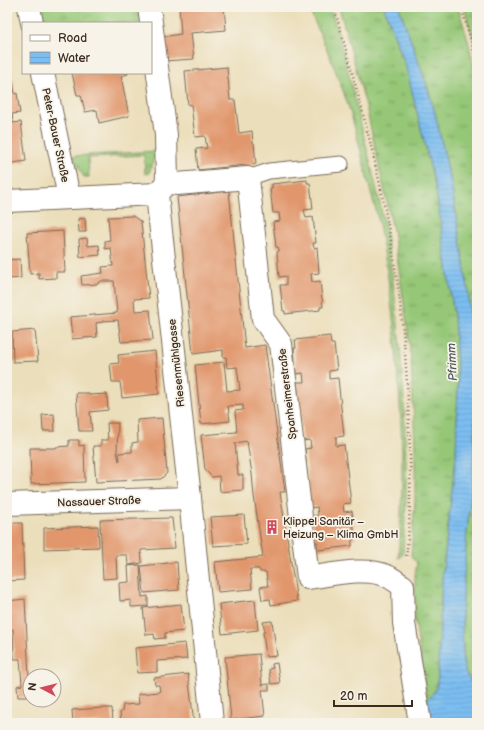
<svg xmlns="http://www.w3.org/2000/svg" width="484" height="730" font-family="'Balsamiq Sans',sans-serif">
  <defs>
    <pattern id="grass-tufts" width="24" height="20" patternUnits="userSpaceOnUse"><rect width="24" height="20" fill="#95c777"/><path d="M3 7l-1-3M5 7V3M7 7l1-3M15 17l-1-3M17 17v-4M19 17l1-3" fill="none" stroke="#7ba261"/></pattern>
    <pattern id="water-rules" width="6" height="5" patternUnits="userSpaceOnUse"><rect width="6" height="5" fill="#7bbef1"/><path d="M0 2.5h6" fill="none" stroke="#6ba3ce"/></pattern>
  </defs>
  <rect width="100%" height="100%" fill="#f7f3e8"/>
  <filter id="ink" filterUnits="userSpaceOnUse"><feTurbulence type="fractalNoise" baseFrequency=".025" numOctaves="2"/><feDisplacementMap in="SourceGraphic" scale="8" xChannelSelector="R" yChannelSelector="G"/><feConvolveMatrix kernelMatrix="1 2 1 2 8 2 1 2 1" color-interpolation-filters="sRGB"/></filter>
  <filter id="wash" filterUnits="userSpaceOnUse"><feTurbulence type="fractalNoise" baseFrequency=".012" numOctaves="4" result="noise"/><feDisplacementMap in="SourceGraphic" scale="16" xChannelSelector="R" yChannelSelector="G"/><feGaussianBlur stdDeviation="0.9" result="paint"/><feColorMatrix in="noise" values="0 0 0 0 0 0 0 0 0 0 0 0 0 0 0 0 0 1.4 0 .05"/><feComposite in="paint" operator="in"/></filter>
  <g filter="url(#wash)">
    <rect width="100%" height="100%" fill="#ebdeba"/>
    <!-- grass -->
    <g fill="url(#grass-tufts)" stroke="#68784a">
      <path d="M40,7H141L143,23H43Z"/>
      <path d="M308,7H330C342,45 351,83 360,121C369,158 379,196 386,233C400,321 407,410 406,499C405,517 404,535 403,553L400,557L398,558C404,494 403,429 397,365C394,318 388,271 379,224C376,209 371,193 367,178C360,147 353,117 342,88C332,60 320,34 308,7Z"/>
      <path d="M339,7H384L406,67L436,190L454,316L458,383L456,456L442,579L438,672C437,685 438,690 427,700L415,620V574L417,563L411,556L415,500V447L411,359L408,331L393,230L366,106Z"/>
      <path d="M399,7H458L468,40L477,81V687L472,683L466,674L463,662L462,614L464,577L467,531L472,483L475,418L474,382L468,289L451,183L435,113L426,83Z"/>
      <path d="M464,7H477V53Z"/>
      <path d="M157,151L149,173L145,174L144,155L88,158L89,177H84L73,156Z"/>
    </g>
    <!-- water -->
    <path fill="url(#water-rules)" stroke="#5b7488" d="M384,7H399L426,83L435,113L451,183L468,289L474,382L475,418L472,483L467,531L464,577L462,614L463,662L466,674L472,683L477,687V723H430L427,700C438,690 437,685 438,672L442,579L456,456L458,383L454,316L436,190L406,67Z"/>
    <g id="blocks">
      <!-- building -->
      <g fill="#e1966c">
        <path d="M179,7H224L226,30L191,33L194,59L164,61L161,37L181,34Z"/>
        <path d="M227,67L230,100H235L239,133L252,131L253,143H254L256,164L198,170L196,149L207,148L205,136L195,137L191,104L188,105L185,71Z"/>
        <path d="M11,70L15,94L17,93L20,113L12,114L13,123L21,122L26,161L7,164V71Z"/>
        <path d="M72,73H128V74L121,76L129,116L99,123L97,110L85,112L81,95H77Z"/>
        <path d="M307,180V183H310L313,209L304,210L306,218L313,217L316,243H313L314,248L317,247L319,273L311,274L312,282L320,281L323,307H320V310L285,314V311H283L280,285H286V276L279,277L277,252L279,251V249L278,247H276L273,222L280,221L279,213H273L270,188H272V184Z"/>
        <path d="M229,191L245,348L265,345L285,492H280L297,601L271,605L270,599L262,600L260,587L268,586L266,572H260L259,569H250L252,589L218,592L215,562L263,557L254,496L252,474L247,441L235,443L238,475H243V490L220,492L219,476L212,477L205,470L201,435L237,432L235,411L243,410V405L228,406L230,421L201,424L195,365L224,362L227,391L240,390L237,367L227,368L226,357H223V350L193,354L177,197Z"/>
        <path d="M133,216L141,222L149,298L134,299L135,311L150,310L153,340L121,342L118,320L103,321V322L96,323L97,337L72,339L70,317L117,313L114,281H101L98,284L82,285L81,276L103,273L102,267L113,266L111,248L105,249V241L110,240L108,217Z"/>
        <path d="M85,218L86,232H79L78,219Z"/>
        <path d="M63,231L65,272H56V278L39,279V273L30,274L27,233Z"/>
        <path d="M87,238L88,246L99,245L100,255L80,257L79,239Z"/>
        <path d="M20,259L21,278L8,279V260Z"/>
        <path d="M35,330L38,361L13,362L12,332Z"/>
        <path d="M330,336L331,344H334L337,370L329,371V379L338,378L344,436L336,437V446L344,445L351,503L343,504L344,512L352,511L355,539H352V546L318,550L317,542H315L312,516L318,515L317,507L310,508L305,449L311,448L310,440L303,441L297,382H304L303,373L296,374L294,348H296L295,340Z"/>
        <path d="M155,351L159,394L122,398L120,382H112L110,364L119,363L118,355Z"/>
        <path d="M76,393H89V395L107,394L108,410L90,412L92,431H79Z"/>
        <path d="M54,414L55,431H43L42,415Z"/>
        <path d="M162,418L167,473L161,479L96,482L93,446H101V440H108L107,423H118L117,452L119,461L120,460L119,453L132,452V443L138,442L137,420Z"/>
        <path d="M69,440H79V446L84,445L85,482L31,484L30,448H56V447L69,446Z"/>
        <path d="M244,515L247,544L213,546L210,517Z"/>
        <path d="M172,518L175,548L141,550L142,563L128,565L127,555H116L117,578L103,579L100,520Z"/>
        <path d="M7,523H22L24,580L7,581Z"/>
        <path d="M98,526L99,547L44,549V528Z"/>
        <path d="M177,562L179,590L144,593L141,566Z"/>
        <path d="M140,565L142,597L148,596V606L131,607V600L120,601L119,583L129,582L128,566Z"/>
        <path d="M25,599L30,697H18L17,686L22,685L20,659H14L13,629L7,630V601Z"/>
        <path d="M255,600L258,630L222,634L219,604Z"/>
        <path d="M181,604L184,631L165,633V638L155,639L154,634L146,635L143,608Z"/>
        <path d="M272,621L277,656L266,657L263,632H265L263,622Z"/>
        <path d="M185,643L187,659L157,661V672L137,673L135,648Z"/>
        <path d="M259,654L262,685L269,684V690H262L265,716L231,720L225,657Z"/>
        <path d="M277,663L280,683L271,684L269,669L273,668L272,664Z"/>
        <path d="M188,674L194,723H164V722L153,723H121L120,712H122L123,705L139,704L138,694L160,692L159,685H155L154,678Z"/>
        <path d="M102,708H112L113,723H73L72,710Z"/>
      </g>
    </g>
  </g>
  <g filter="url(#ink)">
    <use href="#blocks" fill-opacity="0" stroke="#796955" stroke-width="1"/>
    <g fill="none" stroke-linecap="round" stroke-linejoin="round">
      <defs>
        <path id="lane" d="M248,178L269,171L341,164"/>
        <g id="street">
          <path d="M29,7L32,23"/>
          <path d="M149,7L166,135L167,182L157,194L190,498L212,723"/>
          <path d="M43,73L69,197"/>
          <path d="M167,182L177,184L248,178L263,319L281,344L308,578C330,575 366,566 387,576C392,578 398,583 403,586L404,623L420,723"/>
          <path d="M7,201L157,194"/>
          <path d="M7,504L190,498"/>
        </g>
      </defs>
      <!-- lane casing -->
      <use href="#lane" stroke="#796955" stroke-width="17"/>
      <!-- street casing -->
      <use href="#street" stroke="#796955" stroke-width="24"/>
      <!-- path -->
      <g stroke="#796955" stroke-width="2.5" stroke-dasharray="1 3" stroke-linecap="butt">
        <path d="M334,7C355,81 375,155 389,230C401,295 407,362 409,428C411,471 411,517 406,558"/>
        <path d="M461,7L471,40L477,66"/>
      </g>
      <!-- lane -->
      <use href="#lane" stroke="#fff" stroke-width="15"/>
      <!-- street -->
      <use href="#street" stroke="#fff" stroke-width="22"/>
    </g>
  </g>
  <!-- icons -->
  <defs>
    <symbol id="building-bare" viewBox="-9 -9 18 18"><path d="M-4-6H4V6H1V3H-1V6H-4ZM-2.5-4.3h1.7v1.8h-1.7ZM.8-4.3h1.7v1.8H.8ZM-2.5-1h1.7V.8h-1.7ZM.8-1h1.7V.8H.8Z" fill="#d1495b" stroke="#f7f3e8" stroke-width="2.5" paint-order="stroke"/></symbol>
  </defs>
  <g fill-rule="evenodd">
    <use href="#building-bare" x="262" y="517" width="20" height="20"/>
  </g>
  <g text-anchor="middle" stroke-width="3.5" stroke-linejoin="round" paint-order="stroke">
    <!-- street labels -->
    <g font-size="11" fill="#3b2a1e" stroke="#f7f3e8">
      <text transform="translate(56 135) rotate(78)" y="4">Peter-Bauer Straße</text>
      <text transform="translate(176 363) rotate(-96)" y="4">Riesenmühlgasse</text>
      <text transform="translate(287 394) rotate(-97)" y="4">Spanheimerstraße</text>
      <text transform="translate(99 501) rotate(-2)" y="4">Nassauer Straße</text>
    </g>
    <!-- poi labels -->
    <g font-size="11" fill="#3b2a1e" stroke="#f7f3e8" text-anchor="start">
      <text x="283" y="525">Klippel Sanitär –<tspan x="283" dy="13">Heizung – Klima GmbH</tspan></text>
    </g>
    <!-- water labels -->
    <g font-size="12" font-style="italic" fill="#4e565d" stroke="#f7f3e8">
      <text transform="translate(452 362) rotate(-93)" y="4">Pfrimm</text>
    </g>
  </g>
  <!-- margin -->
  <rect width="484" height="730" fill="none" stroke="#f7f3e8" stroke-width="24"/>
  <!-- legend -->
  <rect x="22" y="22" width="130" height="52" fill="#f7f3e8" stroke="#aca397"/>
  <rect x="30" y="35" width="20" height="6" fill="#ffffff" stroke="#aca397"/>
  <text x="58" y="42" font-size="12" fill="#3b2a1e">Road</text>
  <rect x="30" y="52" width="20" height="12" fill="url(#water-rules)" stroke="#aca397"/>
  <text x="58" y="62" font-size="12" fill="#3b2a1e">Water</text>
  <!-- north arrow -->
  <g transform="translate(42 688) rotate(277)"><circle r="19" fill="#f7f3e8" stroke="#aca397"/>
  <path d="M0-3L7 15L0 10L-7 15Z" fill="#d1495b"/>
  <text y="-6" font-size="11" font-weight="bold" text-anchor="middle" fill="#3b2a1e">N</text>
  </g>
  <!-- scale -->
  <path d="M334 700v6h78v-6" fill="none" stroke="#3b2a1e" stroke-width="2"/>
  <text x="340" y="700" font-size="12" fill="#3b2a1e" stroke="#f7f3e8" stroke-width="3" paint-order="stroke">20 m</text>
</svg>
